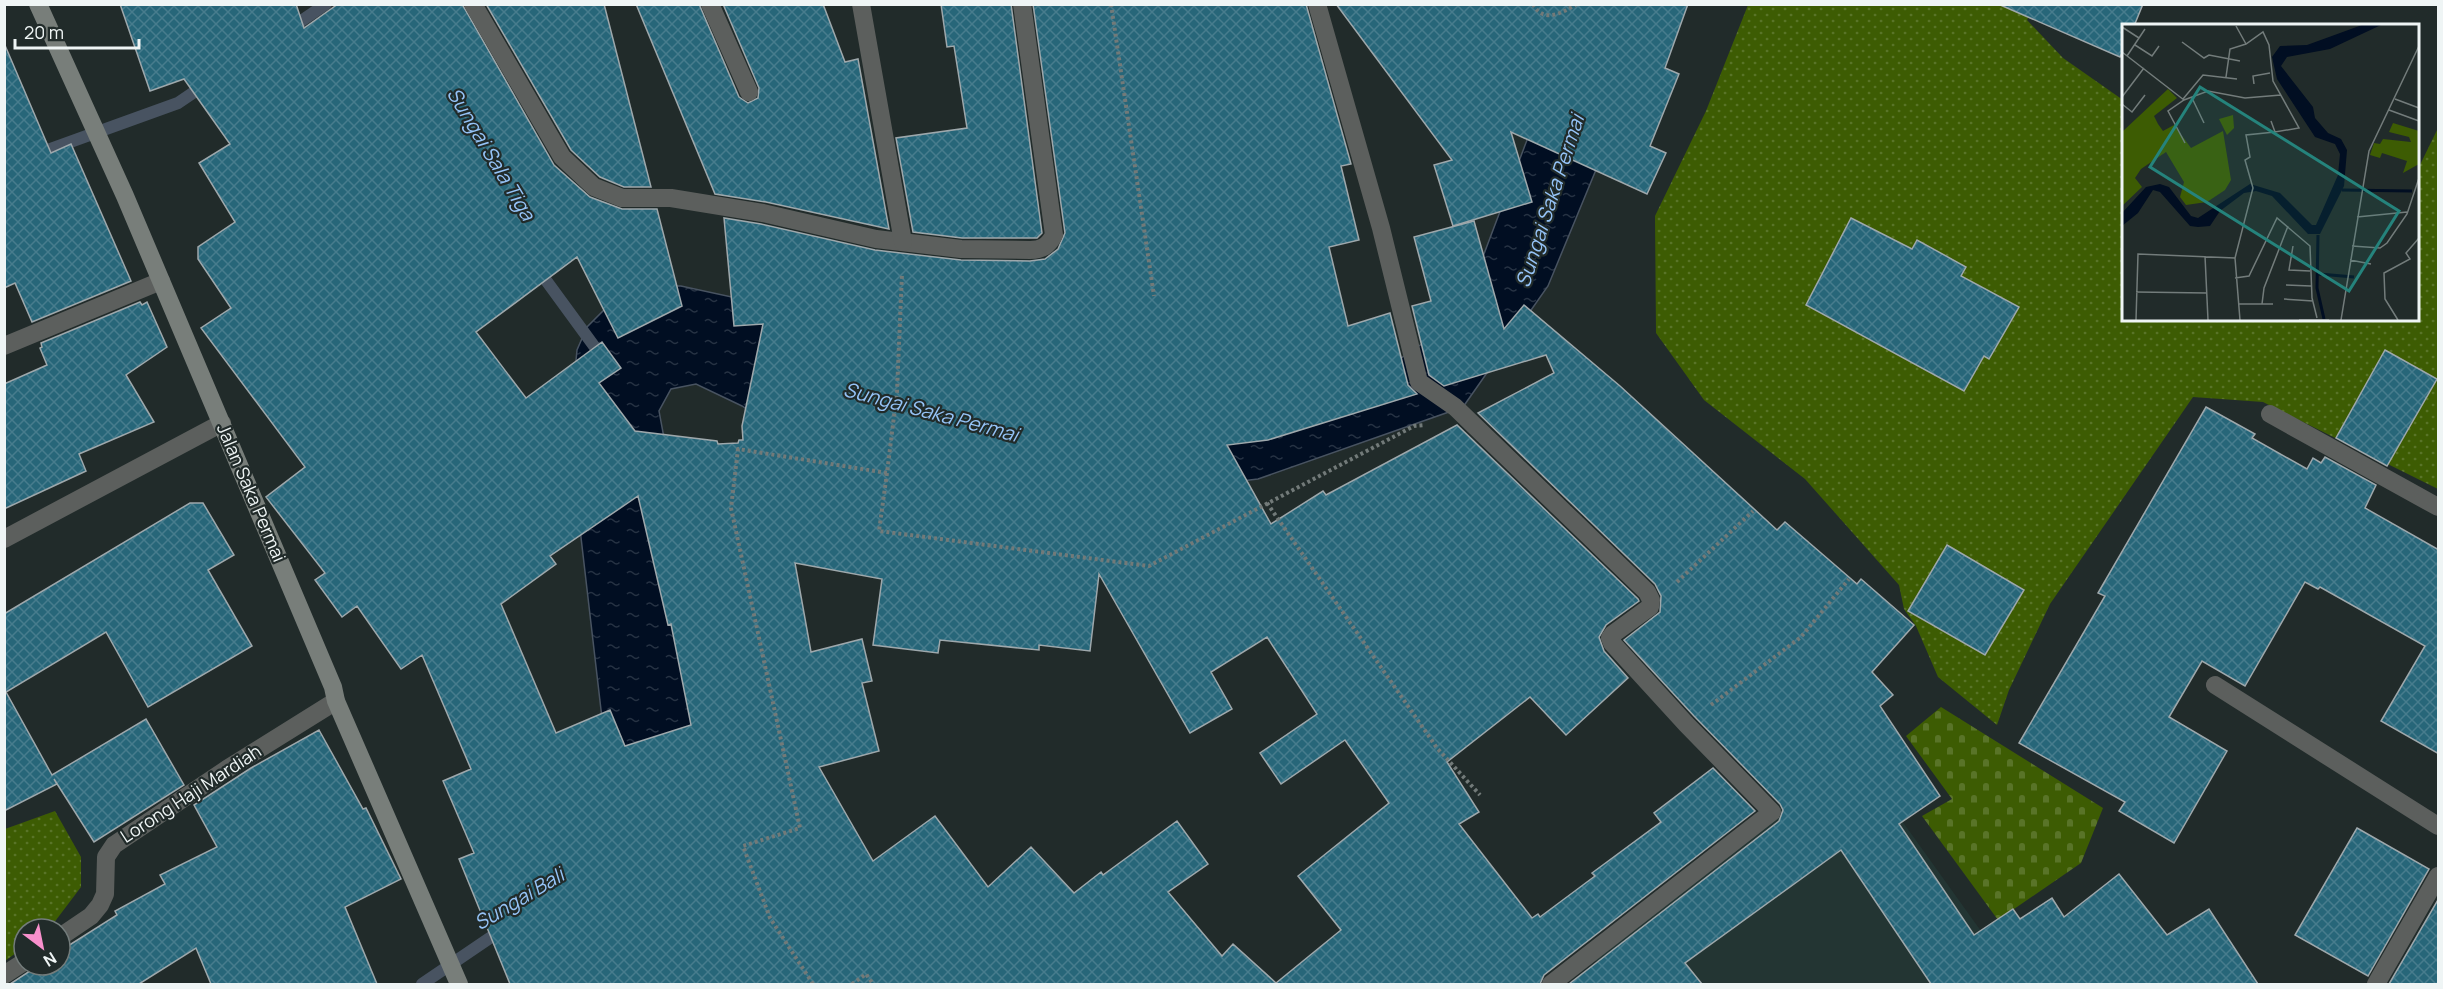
<svg xmlns="http://www.w3.org/2000/svg" width="2443" height="989" font-family="Manrope,sans-serif">
  <defs>
    <pattern id="grass-dots" width="8" height="8" patternUnits="userSpaceOnUse" patternTransform="scale(1.5)"><rect width="8" height="8" fill="#3d5c03"/><path d="M2 2h.1M6 6h.1" fill="none" stroke="#597428" stroke-width="1.8" stroke-linecap="round"/></pattern>
    <pattern id="cemetery-stones" width="16" height="16" patternUnits="userSpaceOnUse" patternTransform="scale(1.5)"><rect width="16" height="16" fill="#3d5c03"/><path d="M2 7V4a2 2 0 0 1 4 0v3zM10 15v-3a2 2 0 0 1 4 0v3z" fill="#597428"/></pattern>
    <pattern id="water-ripples" width="26" height="14" patternUnits="userSpaceOnUse" patternTransform="scale(1.5)"><rect width="26" height="14" fill="#010e22"/><path d="M2 4q2-2 4 0t4 0M15 11q2-2 4 0t4 0" fill="none" stroke="#263243"/></pattern>
    <pattern id="building-cross-hatch" width="8" height="8" patternUnits="userSpaceOnUse" patternTransform="scale(1.5)"><rect width="8" height="8" fill="#276679"/><path d="M0 0l8 8M0 8l8-8" fill="none" stroke="#477c8d"/></pattern>
  </defs>
  <rect width="100%" height="100%" fill="#212b2a"/>
  <!-- built -->
  <path fill="#233533" d="M1854,754L2019,984H1612L1587,948Z"/>
  <!-- grass -->
  <g fill="url(#grass-dots)">
    <path d="M1748,5H2035L2027,20L2063,58L2123,100L2124,320H2418V169L2438,128V489L2263,402L2193,397L2050,604L2009,690L1997,725L1938,677L1916,626L1904,609L1899,585L1805,479L1704,400L1656,333L1655,216L1706,111Z"/>
    <path d="M55,811L81,857V887L50,928L24,929V947L5,961V829Z"/>
  </g>
  <!-- cemetery -->
  <path fill="url(#cemetery-stones)" d="M1941,707L2103,808L2081,863L1998,920L1922,816L1952,799L1906,736Z"/>
  <!-- water -->
  <path fill="url(#water-ripples)" stroke="#485361" stroke-width="1.5" d="M1578,5H1664L1548,286L1463,407L1258,479L1158,491L763,420L742,406L696,384L671,389L659,411L687,562L732,973L738,984H657L624,908L569,434L577,350L587,327L605,309L656,286H681L870,327L1373,377L1438,333L1470,291Z"/>
  <g fill="none" stroke-linecap="round" stroke-linejoin="round">
    <!-- stream -->
    <g stroke="#485361" stroke-width="12">
      <path d="M288,30L326,4"/>
      <path d="M34,155L178,103L206,84"/>
      <path d="M537,268L594,346"/>
      <path d="M422,984L503,929"/>
    </g>
  </g>
  <!-- building -->
  <g fill="url(#building-cross-hatch)" stroke="#9ea8ac" stroke-width="1.5" fill-rule="evenodd">
    <path d="M120,4H296L304,28L338,4H462L554,165L590,197L622,209H657L682,306L618,338L577,257L476,332L526,398L602,342L621,368L599,383L635,431L717,441L718,444L738,443L739,440H743L742,426L763,324L734,326L724,218L761,224L875,250L961,260L1030,261L1045,259L1058,249L1065,233L1033,4H1306L1351,164L1341,166L1359,240L1329,247L1348,326L1390,313L1408,385L1417,394L1268,440L1227,445L1271,524L1323,491L1326,495L1457,425L1638,599L1639,601L1606,625L1599,637L1604,651L1628,678L1566,735L1530,697L1447,762L1479,812L1459,824L1532,918L1538,914L1540,917L1595,876L1592,873L1661,822L1654,813L1713,768L1755,811L1544,975L1540,984H510L459,859L474,853L443,781L471,769L422,655L401,669L357,606L342,617L315,580L325,573L266,497L305,467L201,328L231,308L198,259V247L235,222L199,163L230,144L184,79L150,91ZM638,496L668,625L671,624L691,725L625,746L610,710L556,733L501,604L556,564L550,556ZM795,563L882,579L873,645L938,653L940,640L1039,650V645L1090,651L1099,574L1190,733L1232,709L1211,672L1267,637L1317,714L1260,753L1281,784L1345,740L1389,803L1298,876L1341,930L1276,983L1233,944L1222,956L1168,892L1208,864L1177,821L1103,875L1101,872L1074,893L1031,847L988,887L935,816L873,861L819,767L879,751L862,683L872,681L862,639L811,652Z"/>
    <path d="M486,4H604L651,187H624L600,177L571,150Z"/>
    <path d="M636,4H699L739,97L748,103L758,98L759,88L723,4H823L845,62L858,59L889,229L766,202L715,194Z"/>
    <path d="M941,4H1011L1042,233L1037,238H962L913,232L896,138L967,128L954,46L947,47Z"/>
    <path d="M1336,4H1688L1665,68L1679,74L1650,146L1666,153L1647,194L1511,132L1532,202L1453,226L1434,165L1452,160Z"/>
    <path d="M1998,4H2143L2134,26H2124V49L2120,57Z"/>
    <path d="M4,43L51,153L71,144L131,281L32,322L15,283L4,288Z"/>
    <path d="M1851,218L1912,249L1917,240L1966,267L1961,276L2019,307L1989,359L1984,356L1964,391L1806,305Z"/>
    <path d="M1474,221L1504,329L1524,305L1620,386L1777,530L1785,522L1857,584L1861,579L1914,625L1872,672L1893,695L1880,706L1940,796L1899,824L1974,935L2013,909L2020,919L2052,898L2064,917L2119,874L2167,935L2209,909L2258,984H1931L1841,850L1685,963L1702,984H1569L1779,821L1783,810L1780,804L1694,716L1624,640L1660,612L1661,596L1655,584L1478,413L1554,373L1546,355L1444,386L1429,375L1412,306L1431,301L1414,237Z"/>
    <path d="M140,302L142,305L147,302L167,347L126,375L154,422L79,454L86,471L4,509V384L47,365L40,348L42,347L41,343Z"/>
    <path d="M2385,350L2437,379L2387,466L2336,438Z"/>
    <path d="M2206,407L2255,434L2252,438L2307,469L2313,458L2321,463L2325,457L2376,485L2365,508L2439,550V754L2381,721L2425,646L2320,587L2318,589L2305,582L2245,686L2202,661L2169,717L2227,751L2174,843L2119,811L2125,802L2019,743L2105,596L2098,593Z"/>
    <path d="M190,503H203L234,555L208,570L252,646L148,707L106,632L6,692L52,775L146,719L184,785L94,842L54,779L57,784L4,811V614Z"/>
    <path d="M1947,545L2024,590L1985,655L1908,611Z"/>
    <path d="M319,730L363,809L366,808L401,879L345,907L377,984H211L196,948L139,984H10L39,965H60V951L117,915L115,911L165,884L160,875L217,847L194,805L251,768Z"/>
    <path d="M2357,828L2429,869L2368,976L2295,935Z"/>
    <path d="M2439,898V984H2389Z"/>
  </g>
  <g fill="none" stroke-linecap="round" stroke-linejoin="round">
    <!-- path -->
    <g stroke="#727a79" stroke-width="4" stroke-dasharray="3 3" stroke-linecap="butt">
      <path d="M1111,4L1154,296"/>
      <path d="M1533,4C1543,24 1562,13 1577,4"/>
      <path d="M887,473L879,531L1149,566L1414,426L1425,425"/>
      <path d="M1267,503L1437,748L1480,795"/>
      <path d="M1677,582L1753,511"/>
      <path d="M1711,705L1801,637L1849,579"/>
      <path d="M813,984L770,918L743,846L800,828L731,508L738,449L887,473L897,392L902,273"/>
      <path d="M852,984L866,974L873,984"/>
    </g>
    <!-- street -->
    <g stroke="#5c5f5d" stroke-width="18">
      <path d="M473,4L562,157L594,187L622,198H671L763,213L876,239L961,249L1030,250C1042,250 1048,246 1054,235L1022,4"/>
      <path d="M710,4L749,92"/>
      <path d="M861,4L903,242"/>
      <path d="M1317,4L1381,228L1419,382L1455,407L1647,592L1651,600L1650,607L1613,634L1610,638L1612,643L1686,724L1772,812L1551,984"/>
      <path d="M4,346L161,281"/>
      <path d="M2270,414L2438,507"/>
      <path d="M4,539L222,423"/>
      <path d="M2215,685L2438,826"/>
      <path d="M60,937L91,916L100,905L105,894L106,857L114,845L227,769L336,701"/>
      <path d="M4,975L24,962"/>
      <path d="M2376,984L2438,876"/>
    </g>
    <!-- secondary -->
    <path stroke="#787e7a" stroke-width="18" d="M38,4L125,196L333,687L336,701L459,984"/>
  </g>
  <g text-anchor="middle" stroke-width="4.5" stroke-linejoin="round" paint-order="stroke">
    <!-- street labels -->
    <g font-size="18" fill="#eff5f5" stroke="#212b2a">
      <text transform="translate(251 493) rotate(67)" y="6">Jalan Saka Permai</text>
      <text transform="translate(191 794) rotate(-33)" y="6">Lorong Haji Mardiah</text>
    </g>
    <!-- water labels -->
    <g font-size="20" font-style="italic" fill="#95c3f7" stroke="#212b2a">
      <text transform="translate(491 154) rotate(59)" y="7">Sungai Sala Tiga</text>
      <text transform="translate(1550 201) rotate(-72)" y="7">Sungai Saka Permai</text>
      <text transform="translate(931 412) rotate(15)" y="7">Sungai Saka Permai</text>
      <text transform="translate(519 899) rotate(-31)" y="7">Sungai Bali</text>
    </g>
  </g>
  <!-- overview -->
  <g transform="translate(2122 24)">
    <rect width="297" height="297" fill="#212b2a"/>
    <path d="M46,65L55,74L32,92L36,100L41,107L52,101L69,124L101,107L109,156L103,166L85,178L64,181L58,173L62,158L44,128L19,145L13,154L20,163L0,182V108Z" fill="#3d5c03"/>
    <path d="M271,99L297,107V140L281,149L285,137L260,129L258,134L248,131L252,119L258,120L261,115L289,118L287,113L267,108Z" fill="#3d5c03"/>
    <path d="M111,91L112,104L105,111L97,95Z" fill="#3d5c03"/>
    <path d="M240,1H259L208,25L165,33L159,42L191,83L193,94L206,109L219,115L225,126L222,162L198,210H186L150,172L134,167L122,169L98,187L88,202L76,203L68,202L38,168L31,166L16,189L0,202V189L24,163L38,160L47,163L69,192L76,194L128,160L158,169L190,201H194L216,151L218,130L213,120L193,113L155,55L150,33L158,22L185,21Z" fill="#010e22"/>
    <path fill="none" stroke="#010e22" stroke-width="3" d="M220,166L290,167M196,211L195,264L202,295M197,250L232,253"/>
    <path fill="none" stroke="#737c7b" stroke-width="1.5" d="M114,2L124,20M0,3L17,14M60,18L82,34L87,31L118,37M13,21L30,32L37,22M0,28L62,76M5,32L23,5M104,53L108,25L124,20L141,8L147,21L151,57L177,104L153,108L149,97M132,60L131,52L148,49M0,73L22,44M70,74L82,99M61,75L81,51L115,55M273,75L297,84M0,80L10,88L23,71M267,86L297,97M63,119L46,87L62,76L86,67L123,74L159,71M235,193L285,188M171,222L167,246L188,247M230,222L258,224L265,219L285,190L297,154M83,232L86,296M228,236L249,240M113,254L127,252L155,194L188,222L190,274L195,294M164,261L189,262M14,268L85,269M162,275L191,277M116,280H151M140,280L142,264L166,202M14,296L16,230L113,234M118,296L113,234L131,164L123,136L128,133L124,111L153,108M177,296H207M219,296L247,127L297,22M276,296L263,275L262,249L288,235L284,229L297,214"/>
    <path fill="#25837c" fill-opacity="0.15" stroke="#25837c" stroke-width="3" d="M78,63L277,187L227,267L28,143Z"/>
    <rect width="297" height="297" fill="none" stroke="#eff5f5" stroke-width="3"/>
  </g>
  <!-- border -->
  <rect width="2443" height="989" fill="none" stroke="#eff5f5" stroke-width="12"/>
  <!-- north arrow -->
  <g transform="translate(42 947) rotate(148)"><circle r="28" fill="#212b2a" stroke="#737c7b" stroke-width="1.5"/>
  <path d="M0-4.5L10 22L0 15L-10 22Z" fill="#f890cc"/>
  <text y="-9" font-size="16" font-weight="bold" text-anchor="middle" fill="#eff5f5">N</text>
  </g>
  <!-- scale -->
  <path d="M15 39v9h124v-9" fill="none" stroke="#eff5f5" stroke-width="3"/>
  <text x="24" y="39" font-size="18" fill="#eff5f5" stroke="#212b2a" stroke-width="4.5" paint-order="stroke">20 m</text>
</svg>
